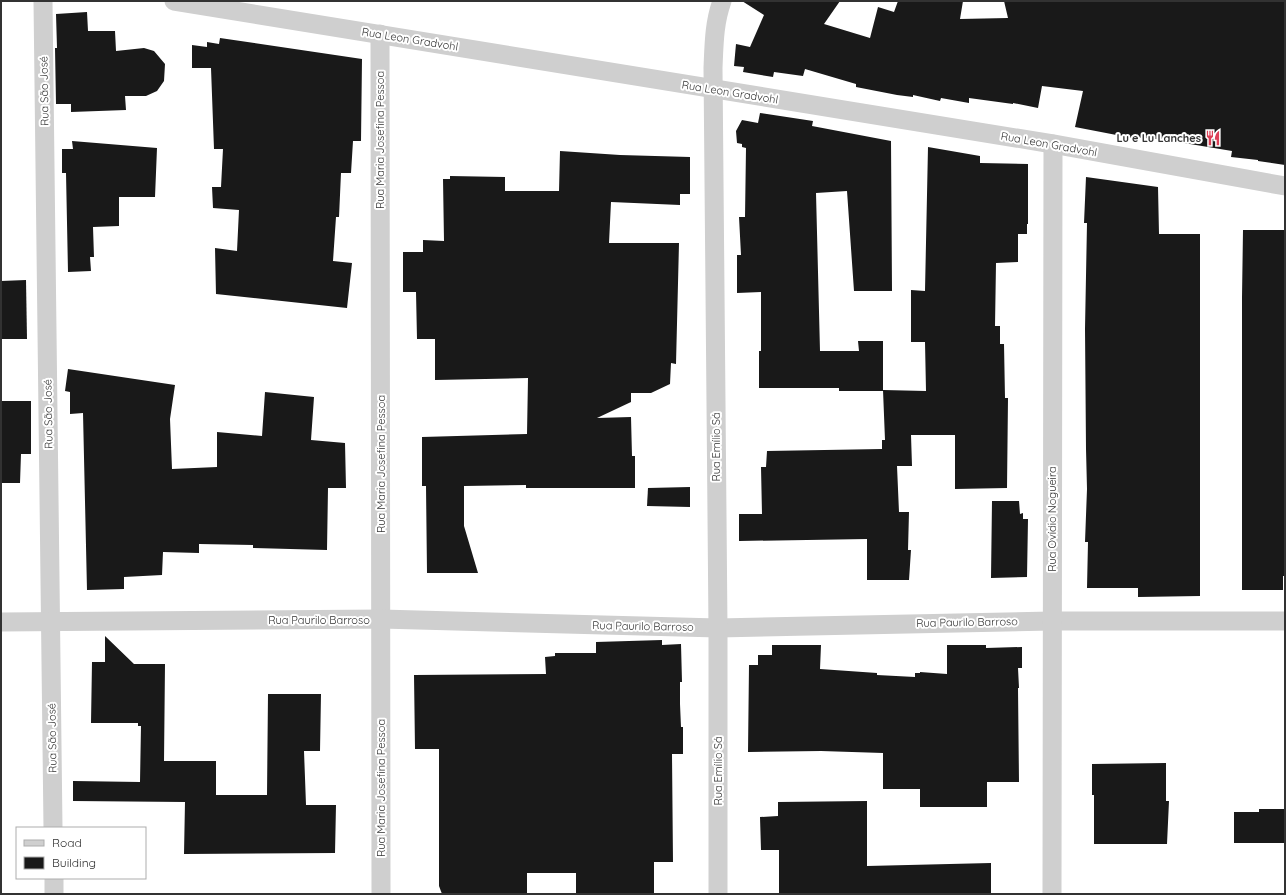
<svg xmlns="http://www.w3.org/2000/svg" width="1286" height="895" font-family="Quicksand,sans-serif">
  <rect width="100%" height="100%" fill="#fff"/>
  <!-- building -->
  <g fill="#191919">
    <path d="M742,1H840L824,24L870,38L878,7L894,12L898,1H963L960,19L1008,18L1004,1H1285V165L1258,161V160L1231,157L1232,151L1178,142L1179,141L1132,137V138L1075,127L1083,91L1042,86L1038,108L1013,103V104L969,98V103L941,98L940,101L913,95V97L897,95L856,87V84L805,69L803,76L774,72L773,77L743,72L744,67L734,66L736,44L750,47L764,15Z"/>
    <path d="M87,12L88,31H115L116,51L144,48L154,51L165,64L164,81L157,91L146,96H125L126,110L71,112V104H56L55,48H57L56,14Z"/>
    <path d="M220,38L362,59L361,141H353L351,173H341L339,217H336L333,261L352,263L347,308L216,294L215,248L237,251L239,210L213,208L212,187H221L223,149H214L211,68H192V45L207,47V42L219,44Z"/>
    <path d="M760,113L813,121L812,126L891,141L892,291H854L847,191L816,193L820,351H859L858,341H883V391H839V388H759V351H761V292L737,293V255H741L739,217H745L746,148L742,147V144L737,143L736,131L742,120L758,123Z"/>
    <path d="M72,141L157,148L155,197H119V226L93,227L94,257H90L91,271L68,272L66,173H62V149H73Z"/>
    <path d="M928,147L980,156V163L1028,164V224H1027V234H1018V262L996,263L995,326H1000V344H1004L1005,398H1008L1007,488L955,489V435H911L912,466H897L899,512H909L908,550H911L909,580H867V539L739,541V514H762L761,467H766L767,451L882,449V440H885L883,390L926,391L925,342H911V290L925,291Z"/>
    <path d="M560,151L620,155L690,157V194H680V205L611,202L609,243H679L676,364L671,363L670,384L651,393H631V402L597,418L631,417L632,456H635V488H526V485L464,486V526L478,573H427L426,486H422V437L527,434L528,378L435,380V339H417L416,292H403V252H423V240L444,241L443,179H450V176L505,177V191H559Z"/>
    <path d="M1086,177L1158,187L1159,234H1200V596L1138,597V588H1087L1088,542H1085L1087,489L1086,449L1085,329L1087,223H1084Z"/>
    <path d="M1243,230H1285V576H1283V590H1242V298Z"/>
    <path d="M26,280L27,339H1V281Z"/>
    <path d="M68,369L175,385L170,419L172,469L217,467V432L262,436L265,392L314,397L311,440L345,443L346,488H328L327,550L253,548V545L199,544V553L163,552L162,575L124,577V589L87,590L83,413L70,414V392L65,391Z"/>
    <path d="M1,401H31V454H21L20,483H1Z"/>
    <path d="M690,487V507L647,506L648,488Z"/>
    <path d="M992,501H1019L1020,514L1023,513V519H1028L1027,577L991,578Z"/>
    <path d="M105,636L134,664H165L164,761H216V795H267L268,694H321L320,751H304L306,805H336L335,853L184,854L185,802L73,801V781L140,782L141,726H138V723H91L92,662H105Z"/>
    <path d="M662,640V645L681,644L682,682H680V704L681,727H683V754H672L673,862H654V894H576V873H527V894H442L439,886V749H415L414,675L546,674L545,657L555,656V653H596V642Z"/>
    <path d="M772,645H821L820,669L877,673V675L915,677V673H920V672L947,674V645H986V648L1022,647V668H1018L1019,688H1018L1019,782H987V807H920V789H883V753L821,751L748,752L749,665H758V655H772Z"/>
    <path d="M1166,763V801H1169L1167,844H1094V795H1092V764Z"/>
    <path d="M867,801V866L991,863V894H779V850H761L760,817L778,816V802Z"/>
    <path d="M1259,809H1285V843H1234V812H1259Z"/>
  </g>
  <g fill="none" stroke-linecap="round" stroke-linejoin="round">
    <!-- minor -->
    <g stroke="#cfcfcf" stroke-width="19">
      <path d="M43,1L53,828"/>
      <path d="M174,1L1053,144L1285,186"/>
      <path d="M380,34L381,894"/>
      <path d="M1,622L381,619L718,628L1052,621H1285"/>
      <path d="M54,878V894"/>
      <path d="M718,894V628L713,68C714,45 714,23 722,1"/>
      <path d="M1052,894L1053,144"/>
    </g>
  </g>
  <!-- icons -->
  <defs>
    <symbol id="restaurant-bare" viewBox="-9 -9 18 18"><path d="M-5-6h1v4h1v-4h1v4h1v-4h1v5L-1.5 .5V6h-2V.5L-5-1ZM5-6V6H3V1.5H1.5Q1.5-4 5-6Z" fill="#dd4056" stroke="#fff" stroke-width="2.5" paint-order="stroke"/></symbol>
  </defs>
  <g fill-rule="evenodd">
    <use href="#restaurant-bare" x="1202" y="127" width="22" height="22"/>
  </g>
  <g text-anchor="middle" stroke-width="4" stroke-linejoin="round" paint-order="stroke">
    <!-- street labels -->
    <g font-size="11" fill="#323232" stroke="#fff">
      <text transform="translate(410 39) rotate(9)" y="4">Rua Leon Gradvohl</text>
      <text transform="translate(44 91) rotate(-91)" y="4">Rua São José</text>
      <text transform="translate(730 92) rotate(9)" y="4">Rua Leon Gradvohl</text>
      <text transform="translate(380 140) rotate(-90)" y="4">Rua Maria Josefina Pessoa</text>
      <text transform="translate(1049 144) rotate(10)" y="4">Rua Leon Gradvohl</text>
      <text transform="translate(48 414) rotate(-91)" y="4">Rua São José</text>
      <text transform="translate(716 447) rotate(-90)" y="4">Rua Emílio Sá</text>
      <text transform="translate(381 464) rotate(-90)" y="4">Rua Maria Josefina Pessoa</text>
      <text transform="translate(1052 519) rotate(-90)" y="4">Rua Ovídio Nogueira</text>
      <text x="319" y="624">Rua Paurilo Barroso</text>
      <text transform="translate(967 622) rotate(-1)" y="4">Rua Paurilo Barroso</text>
      <text transform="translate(643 626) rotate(1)" y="4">Rua Paurilo Barroso</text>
      <text transform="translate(52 738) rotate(-91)" y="4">Rua São José</text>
      <text transform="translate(718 771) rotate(-90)" y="4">Rua Emílio Sá</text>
      <text transform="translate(381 788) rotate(-90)" y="4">Rua Maria Josefina Pessoa</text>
    </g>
    <!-- poi labels -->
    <g font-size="11" font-weight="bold" fill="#323232" stroke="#fff" text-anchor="end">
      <text x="1201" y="142">Lu e Lu Lanches</text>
    </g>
  </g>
  <!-- border -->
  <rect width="1286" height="895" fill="none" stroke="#323232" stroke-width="4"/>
  <!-- legend -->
  <rect x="16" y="827" width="130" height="52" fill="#ffffff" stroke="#adadad"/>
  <rect x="24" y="840" width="20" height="6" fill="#cfcfcf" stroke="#adadad"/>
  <text x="52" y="847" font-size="12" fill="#323232">Road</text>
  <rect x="24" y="857" width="20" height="12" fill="#191919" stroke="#adadad"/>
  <text x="52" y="867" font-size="12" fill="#323232">Building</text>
</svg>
